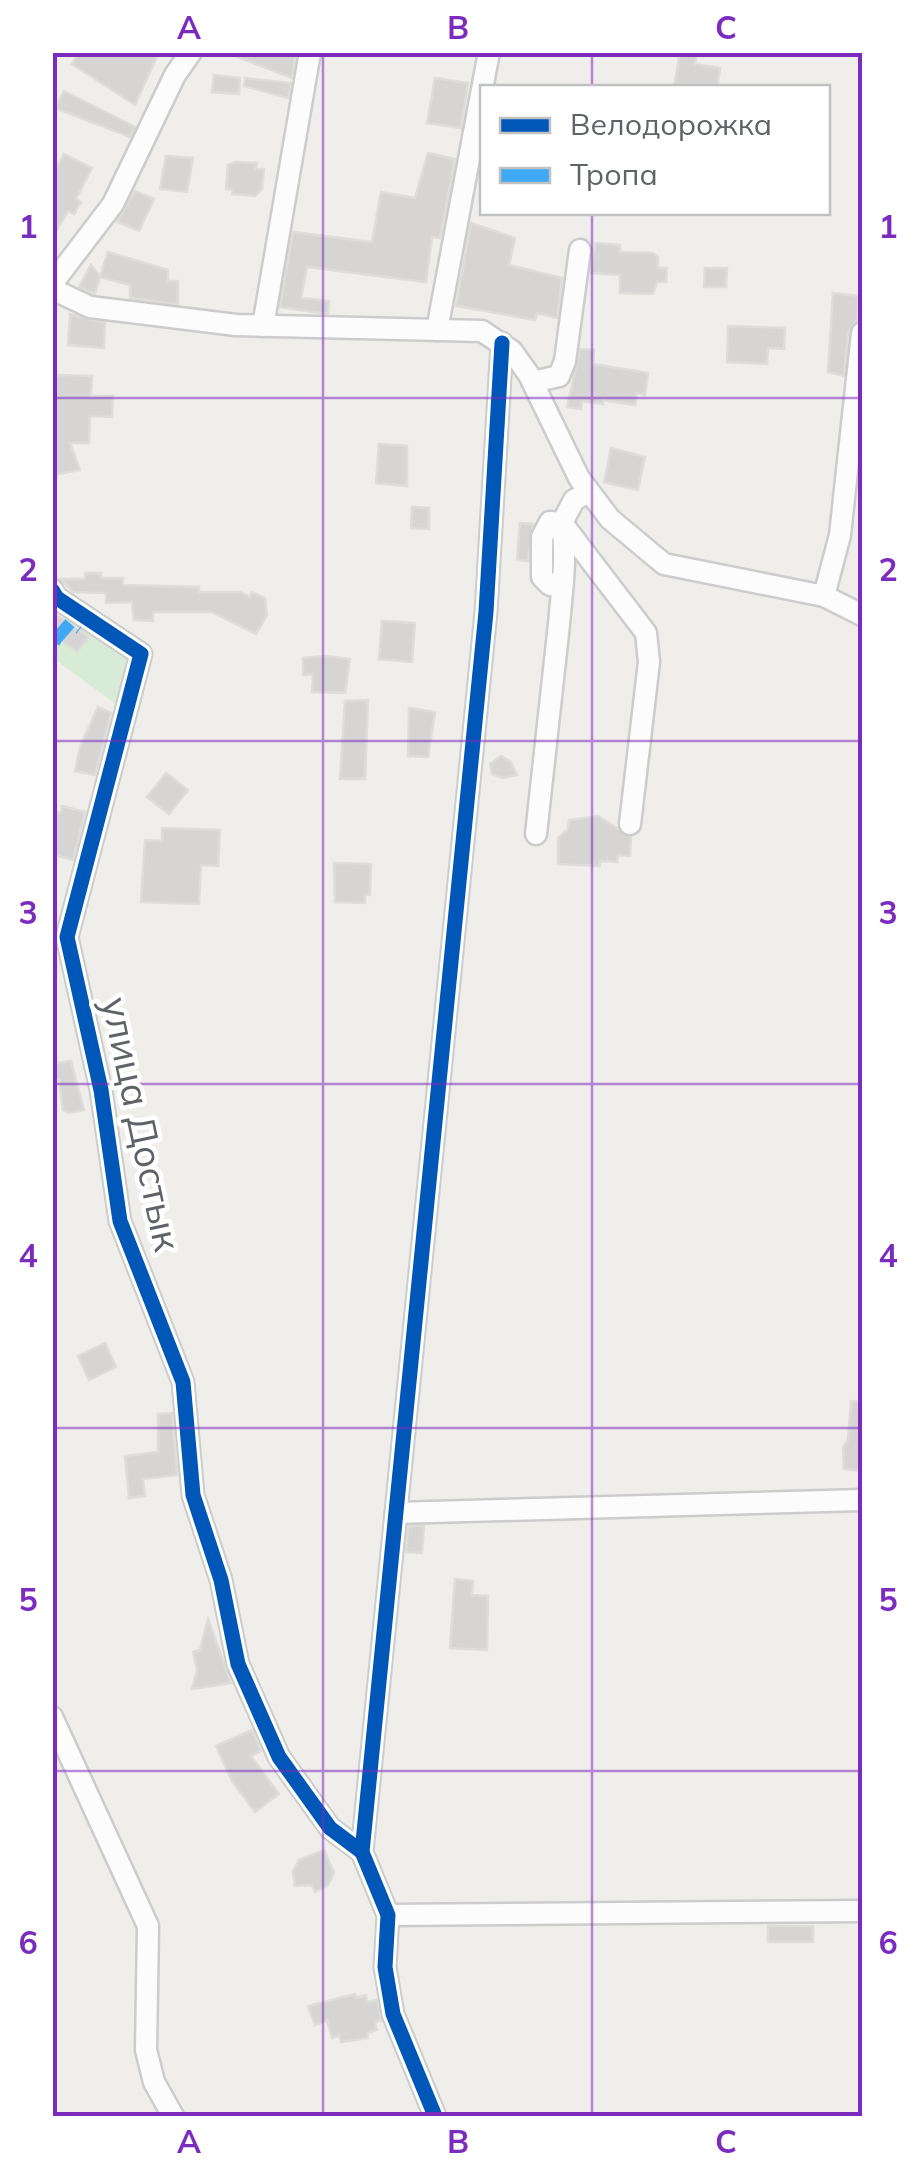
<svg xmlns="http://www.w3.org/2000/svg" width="915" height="2169" font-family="Mulish,sans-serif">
  <rect width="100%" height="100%" fill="#efeeea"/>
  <!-- green -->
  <path fill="#d8ebd6" d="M71,609L140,655L124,710L53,658V630Z"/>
  <!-- building -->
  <g fill="#d6d5d3" stroke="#deddd9" stroke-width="2.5">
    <path d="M79,52H159L135,105L72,64Z"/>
    <path d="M296,52L292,78L230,54V52Z"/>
    <path d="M680,52H697L695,64L720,68L717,88H674Z"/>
    <path d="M214,75L240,78L239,94L212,92Z"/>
    <path d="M245,78L291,83L288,98L244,86Z"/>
    <path d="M435,78L468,83L461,128L427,123Z"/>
    <path d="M64,91L135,127L130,137L55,108Z"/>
    <path d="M428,153L455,159L440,238L432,237L426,282L307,267L301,298L329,301L328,314L280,307L293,232L372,242L381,192L415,198Z"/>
    <path d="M64,154L92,168L76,199L81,202L74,214L68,211L52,238V175Z"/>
    <path d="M166,156L193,158L187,192L160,189Z"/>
    <path d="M236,162L257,163L256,169H264L262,189L255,196L232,194L233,190L226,189L228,165Z"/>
    <path d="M135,191L154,199L139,231L117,222Z"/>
    <path d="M471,223L515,238L509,265L562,278L557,318L537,313L535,320L456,306Z"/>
    <path d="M596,243L620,245V252L653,253L658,257V268H667L666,282H657L653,294L620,293V275L591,273Z"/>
    <path d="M108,252L168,270V281H178V304L130,298V285L100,277L95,294L79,287L91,265L100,276Z"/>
    <path d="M705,268H727L726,287H704Z"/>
    <path d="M833,293L859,296L857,320L848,332L844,376L828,372Z"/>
    <path d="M70,314L105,323L104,348L68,345Z"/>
    <path d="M728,326L785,328L784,349L768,348L767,364L727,362Z"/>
    <path d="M580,349L594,350L593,364L648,373L645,395L637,393L635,405L603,400V404L582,401L581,409L567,407Z"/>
    <path d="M55,375L92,376L91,396H113L112,417L90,416L89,443H70L80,470L53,475Z"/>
    <path d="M379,444L407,446V486L376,483Z"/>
    <path d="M611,448L645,457L638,490L604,482Z"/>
    <path d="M412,507L429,508V529L411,528Z"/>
    <path d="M520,523L533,524L528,561L517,560Z"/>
    <path d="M85,573H101V578H123V585L199,587V592H240L250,597L252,592L265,598L267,615L256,634L212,612H153V621L134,620L132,602L106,603V593L73,592L60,579H85Z"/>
    <path d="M52,612L89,637L77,652L52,633Z"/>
    <path d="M382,621L415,623L412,662L379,659Z"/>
    <path d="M326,656L350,659L345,693L312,692L313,674L303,675V658Z"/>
    <path d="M368,700L365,779H340L345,701Z"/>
    <path d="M98,707L111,713L95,775L75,771L80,747Z"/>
    <path d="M409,708L435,712L428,757L408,756Z"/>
    <path d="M501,756L510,761L517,775L502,778L492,774L490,764Z"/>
    <path d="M166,773L188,790L169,814L147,797Z"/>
    <path d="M62,806L85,812L73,860L52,854V811L61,813Z"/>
    <path d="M598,816L631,837L630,856L618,855L617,862L600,861V866L558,864V838L568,829L569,820Z"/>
    <path d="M162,828L220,830L218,866L201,865L199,904L141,902L145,840L162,841Z"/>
    <path d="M334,863L371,864L370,895H365V903L335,902Z"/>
    <path d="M71,1061L84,1110L68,1113L63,1110L59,1080L52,1081V1064Z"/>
    <path d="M105,1343L116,1367L89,1380L78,1356Z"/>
    <path d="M851,1401L862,1402V1471L844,1469L843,1447L848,1440Z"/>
    <path d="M172,1413L177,1475L143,1479L145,1496L129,1498L125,1456L158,1452V1414Z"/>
    <path d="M408,1526H424L422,1553L406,1552Z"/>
    <path d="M455,1579L473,1581L472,1595L488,1596L487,1650L450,1648Z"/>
    <path d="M208,1619L231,1683L192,1689L197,1670L193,1652L200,1650Z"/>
    <path d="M252,1730L261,1751L251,1756L279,1794L255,1812L232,1781L216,1746Z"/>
    <path d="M324,1850L334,1873L328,1885L315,1892L312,1885L295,1886L293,1871L299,1860Z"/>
    <rect x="768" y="1926" width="45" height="16"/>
    <path d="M355,1994L356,1998L366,1995L367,2002L377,2000L381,2021L375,2022L377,2030L367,2033L368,2038L341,2042L339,2035L332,2038L327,2020L315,2025L308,2006Z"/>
  </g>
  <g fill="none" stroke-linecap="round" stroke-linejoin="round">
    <defs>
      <g id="street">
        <path d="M52,284L113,204L175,75L191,52"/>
        <path d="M52,289L90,307L236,325L482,331L512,351L529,375L579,478L610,519L664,564L824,596L862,615"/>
        <path d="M263,326L310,52"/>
        <path d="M437,330L489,52"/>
        <path d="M533,382L559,376L565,361L580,250"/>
        <path d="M589,492L574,500L562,523L646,633L649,662L630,824"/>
        <path d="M52,590L57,598L141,654L67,937L101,1090L120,1221L183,1382L193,1495L221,1580L238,1664L279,1757L330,1828L362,1852"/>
        <path d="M824,596L840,535L862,333"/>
        <path d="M536,834C543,764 552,694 559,624C562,590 567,557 562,523L550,522L542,537V577L550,585L562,586"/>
        <path d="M396,1513L862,1500"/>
        <path d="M52,1717L148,1926L146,2050L154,2082L173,2116"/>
        <path d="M388,1915L862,1911"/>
        <path d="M435,2116L393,2014L385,1967L388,1915L362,1852L486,612L502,343"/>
      </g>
    </defs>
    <!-- street casing -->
    <use href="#street" stroke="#cbcccc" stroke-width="25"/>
    <!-- street -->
    <use href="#street" stroke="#fdfcfc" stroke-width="20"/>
    <!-- quiet -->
    <path stroke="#3fa9f5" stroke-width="12" stroke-dasharray="25 12" stroke-linecap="butt" d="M62,640L57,638L71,622L80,629"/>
    <defs>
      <g id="cycleway">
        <path d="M52,590L57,598L141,654L67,937L101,1090L120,1221L183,1382L193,1495L221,1580L238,1664L279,1757L330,1828L362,1852"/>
        <path d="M435,2116L393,2014L385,1967L388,1915L362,1852L486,612L502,343"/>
      </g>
    </defs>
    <!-- cycleway casing -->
    <use href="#cycleway" stroke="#fff" stroke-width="21"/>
    <!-- cycleway -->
    <use href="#cycleway" stroke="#0057b8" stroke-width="15"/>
  </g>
  <!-- grid -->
  <path fill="none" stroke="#7b2cbf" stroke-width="2.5" stroke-opacity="0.55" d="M323,52V2116M592,52V88M592,212V2116M52,398H862M52,741H862M52,1084H862M52,1428H862M52,1771H862"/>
  <g text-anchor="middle" stroke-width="9" stroke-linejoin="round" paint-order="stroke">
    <!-- street labels -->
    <g font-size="38" fill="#5f6368" stroke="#fff">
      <text transform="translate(141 1124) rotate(78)" y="13">улица Достык</text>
    </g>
  </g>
  <!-- border -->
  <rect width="915" height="2169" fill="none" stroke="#ffffff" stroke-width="110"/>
  <!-- legend -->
  <rect x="480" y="85" width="350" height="130" fill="#ffffff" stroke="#bfc1c3" stroke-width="2.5"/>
  <rect x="500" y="118" width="50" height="15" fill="#0057b8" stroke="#bfc1c3" stroke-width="2.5"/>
  <text x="570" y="135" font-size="30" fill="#5f6368">Велодорожка</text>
  <rect x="500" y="168" width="50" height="15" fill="#3fa9f5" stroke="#bfc1c3" stroke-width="2.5"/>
  <text x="570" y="185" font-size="30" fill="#5f6368">Тропа</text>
  <rect x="55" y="55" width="805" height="2059" fill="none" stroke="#7b2cbf" stroke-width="4"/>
  <g font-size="32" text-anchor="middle" font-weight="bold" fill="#7b2cbf">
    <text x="189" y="39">A</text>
    <text x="458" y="39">B</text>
    <text x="726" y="39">C</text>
    <text x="28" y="238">1</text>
    <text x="888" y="238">1</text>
    <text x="28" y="581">2</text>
    <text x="888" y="581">2</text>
    <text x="28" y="924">3</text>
    <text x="888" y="924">3</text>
    <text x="28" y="1267">4</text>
    <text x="888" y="1267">4</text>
    <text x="28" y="1611">5</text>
    <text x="888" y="1611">5</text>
    <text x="28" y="1954">6</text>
    <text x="888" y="1954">6</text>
    <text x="189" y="2153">A</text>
    <text x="458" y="2153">B</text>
    <text x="726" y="2153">C</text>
  </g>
</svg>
